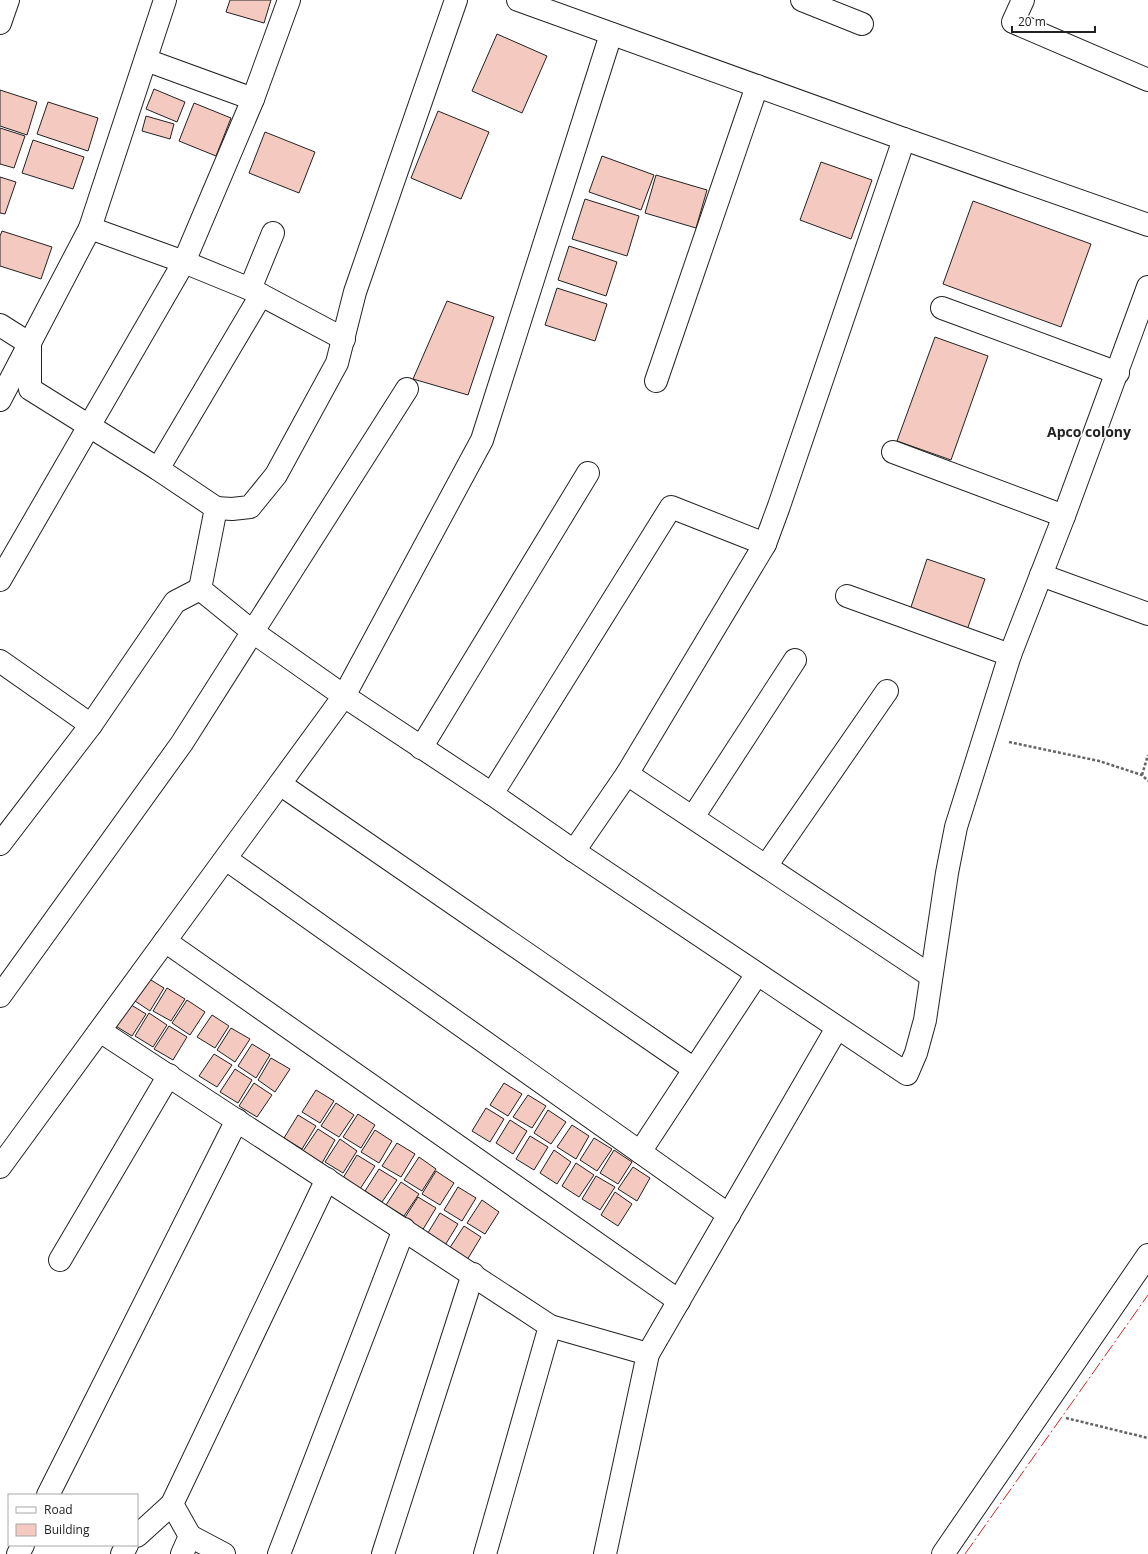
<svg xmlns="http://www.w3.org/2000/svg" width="1148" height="1554" font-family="'Open Sans',sans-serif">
  <rect width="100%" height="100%" fill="#fff"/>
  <!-- building -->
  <g fill="#f3c9c0" stroke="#222">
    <path d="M230,0H271L264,23L226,12Z"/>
    <path d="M497,34L547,56L522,113L472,91Z"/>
    <path d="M154,89L185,102L177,122L146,109Z"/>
    <path d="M0,90L37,102L27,135L0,126Z"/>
    <path d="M48,102L98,118L88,151L37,134Z"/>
    <path d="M194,103L231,118L216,156L179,141Z"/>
    <path d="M438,111L489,132L461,199L411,178Z"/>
    <path d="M146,116L174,124L170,139L142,131Z"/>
    <path d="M0,128L25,136L14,168L0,164Z"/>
    <path d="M265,132L315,152L299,193L249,173Z"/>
    <path d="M33,140L84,157L73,189L22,173Z"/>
    <path d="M602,156L654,175L641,210L589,192Z"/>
    <path d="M821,162L872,180L851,239L800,220Z"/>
    <path d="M656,175L707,190L696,228L645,213Z"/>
    <path d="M0,177L16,182L5,214L0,213Z"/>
    <path d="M585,199L639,216L627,256L572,239Z"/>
    <path d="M973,201L1091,244L1061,327L943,284Z"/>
    <path d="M2,231L52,247L41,279L0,266V236Z"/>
    <path d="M569,246L617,262L606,296L558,280Z"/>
    <path d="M557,288L607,304L595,341L545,325Z"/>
    <path d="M447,301L494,317L468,395L413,379Z"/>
    <path d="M935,337L988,356L951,460L897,441Z"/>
    <path d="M927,559L985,579L967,630L910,610Z"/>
    <path d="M146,977L164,988L150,1011L132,999Z"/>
    <path d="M167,988L185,999L171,1021L153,1011Z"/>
    <path d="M187,1000L205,1012L190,1035L172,1023Z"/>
    <path d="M128,1003L146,1014L132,1036L114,1025Z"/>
    <path d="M149,1013L167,1025L153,1047L135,1036Z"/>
    <path d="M212,1015L229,1026L215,1048L197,1037Z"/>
    <path d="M169,1026L187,1037L173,1060L154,1049Z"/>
    <path d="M231,1028L250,1039L235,1062L217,1050Z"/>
    <path d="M252,1044L270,1055L256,1078L238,1066Z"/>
    <path d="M214,1054L232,1065L217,1087L199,1076Z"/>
    <path d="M271,1058L290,1069L275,1092L258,1080Z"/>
    <path d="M235,1069L252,1080L238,1103L220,1092Z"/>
    <path d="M254,1083L272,1095L257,1117L239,1106Z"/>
    <path d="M504,1083L522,1094L508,1116L490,1105Z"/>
    <path d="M316,1090L334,1101L320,1123L302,1112Z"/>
    <path d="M528,1095L546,1106L532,1128L513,1117Z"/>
    <path d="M336,1103L354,1115L339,1137L321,1126Z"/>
    <path d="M486,1108L504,1119L490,1142L472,1131Z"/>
    <path d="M548,1110L566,1122L551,1144L534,1133Z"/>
    <path d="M358,1114L375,1125L361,1148L343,1137Z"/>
    <path d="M298,1115L316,1126L302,1149L284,1138Z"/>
    <path d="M510,1120L527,1131L513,1154L496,1143Z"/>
    <path d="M572,1125L589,1136L576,1159L557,1147Z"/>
    <path d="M318,1129L335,1140L322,1163L303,1151Z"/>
    <path d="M375,1130L392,1141L379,1163L361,1152Z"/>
    <path d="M530,1136L548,1147L534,1170L516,1159Z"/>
    <path d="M594,1138L612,1149L597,1171L580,1160Z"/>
    <path d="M340,1139L357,1151L343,1173L325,1162Z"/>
    <path d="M397,1143L415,1154L401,1177L382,1166Z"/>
    <path d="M554,1150L571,1162L557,1184L540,1173Z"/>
    <path d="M614,1150L632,1162L618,1184L600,1173Z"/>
    <path d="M357,1155L375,1166L360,1189L343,1178Z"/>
    <path d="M419,1157L436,1169L422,1191L404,1180Z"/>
    <path d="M576,1163L594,1175L579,1197L562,1186Z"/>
    <path d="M633,1167L650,1178L637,1201L618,1189Z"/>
    <path d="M379,1169L397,1180L382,1202L365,1191Z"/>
    <path d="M436,1171L454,1183L440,1205L422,1194Z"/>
    <path d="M596,1176L615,1187L600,1210L582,1199Z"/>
    <path d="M401,1182L419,1194L404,1216L386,1205Z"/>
    <path d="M458,1187L476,1198L462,1221L444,1210Z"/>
    <path d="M615,1192L632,1204L618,1226L601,1215Z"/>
    <path d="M418,1197L436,1208L422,1231L404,1219Z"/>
    <path d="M482,1200L499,1212L485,1234L467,1223Z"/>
    <path d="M440,1213L458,1224L444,1247L426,1236Z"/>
    <path d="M464,1226L481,1237L467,1260L449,1249Z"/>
  </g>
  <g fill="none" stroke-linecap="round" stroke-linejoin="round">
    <defs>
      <g id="street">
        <path d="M518,0L904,139L1148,225"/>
        <path d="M802,0L862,24"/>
        <path d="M1023,0L1013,22L1148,80"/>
        <path d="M0,23L8,0"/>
        <path d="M146,60L253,99"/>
        <path d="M90,228L184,262L250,289L344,339"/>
        <path d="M250,289L273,233"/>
        <path d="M942,308L1118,373"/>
        <path d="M0,325L30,344V389L158,469L216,508L200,589L253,632L344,696L492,794L574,851L907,1074L916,1053L925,1020L947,873L956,827L1010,655L1064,516L1148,287"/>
        <path d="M656,381L757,86"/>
        <path d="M0,400L90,228L165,0"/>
        <path d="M893,452L1064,516"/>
        <path d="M158,469L261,295"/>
        <path d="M216,508L232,509L250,507L276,475L337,363L355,292L456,0"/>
        <path d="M1041,575L1148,614"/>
        <path d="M0,580L184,262L253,99L289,0"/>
        <path d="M847,596L1010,655"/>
        <path d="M0,661L91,725"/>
        <path d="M421,748L588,473"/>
        <path d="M627,774L931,976"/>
        <path d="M280,784L694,1069"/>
        <path d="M492,794L671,507L765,544"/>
        <path d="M693,817L795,660"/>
        <path d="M0,844L91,725L175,602L200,589"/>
        <path d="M574,851L627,774L765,544L779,506L904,139"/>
        <path d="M226,859L729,1215"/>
        <path d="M766,866L887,691"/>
        <path d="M165,941L679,1301"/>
        <path d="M0,996L182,743L407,389"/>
        <path d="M100,1031L550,1326L648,1354"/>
        <path d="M640,1152L757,974"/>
        <path d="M0,1167L344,696L482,440L611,34"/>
        <path d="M60,1260L169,1075"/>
        <path d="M48,1495L237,1120"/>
        <path d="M137,1536L172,1504"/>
        <path d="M190,1536L224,1554"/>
        <path d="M18,1554L23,1545"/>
        <path d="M122,1554L127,1545"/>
        <path d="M182,1554L190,1536L172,1504L327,1179"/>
        <path d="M279,1554L404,1229"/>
        <path d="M383,1554L473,1274"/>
        <path d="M485,1554L550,1326"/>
        <path d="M605,1554L648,1354L837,1028"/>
        <path d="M943,1554L1148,1255"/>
      </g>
    </defs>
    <!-- street casing -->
    <use href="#street" stroke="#222" stroke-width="24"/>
    <!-- path -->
    <g stroke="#646464" stroke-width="2.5" stroke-dasharray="3 2" stroke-linecap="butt">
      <path d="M1009,742L1099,761L1142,775L1148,781"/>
      <path d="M1142,775L1148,755"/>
      <path d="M1066,1418L1148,1438"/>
    </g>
    <!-- street -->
    <use href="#street" stroke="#fff" stroke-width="22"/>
    <!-- power -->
    <path stroke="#c62828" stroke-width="1" stroke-dasharray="14 3 2 3" stroke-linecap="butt" d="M965,1554L1148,1295"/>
  </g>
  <g text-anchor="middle" stroke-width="3" stroke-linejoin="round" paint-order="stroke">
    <!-- neighbourhood labels -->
    <g font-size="14" font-weight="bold" fill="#222" stroke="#fff">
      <text x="1089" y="437">Apco colony</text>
    </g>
  </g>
  <!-- legend -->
  <rect x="8" y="1494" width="130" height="52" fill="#ffffff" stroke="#a7a7a7"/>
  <rect x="16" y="1507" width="20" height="6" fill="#ffffff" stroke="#a7a7a7"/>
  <text x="44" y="1514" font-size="12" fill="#222222">Road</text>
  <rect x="16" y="1524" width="20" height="12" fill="#f3c9c0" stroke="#a7a7a7"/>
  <text x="44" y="1534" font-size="12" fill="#222222">Building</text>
  <!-- scale -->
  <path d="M1012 26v6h83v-6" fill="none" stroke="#222222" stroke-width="2"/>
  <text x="1018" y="26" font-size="12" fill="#222222" stroke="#ffffff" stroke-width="3" paint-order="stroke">20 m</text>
</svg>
